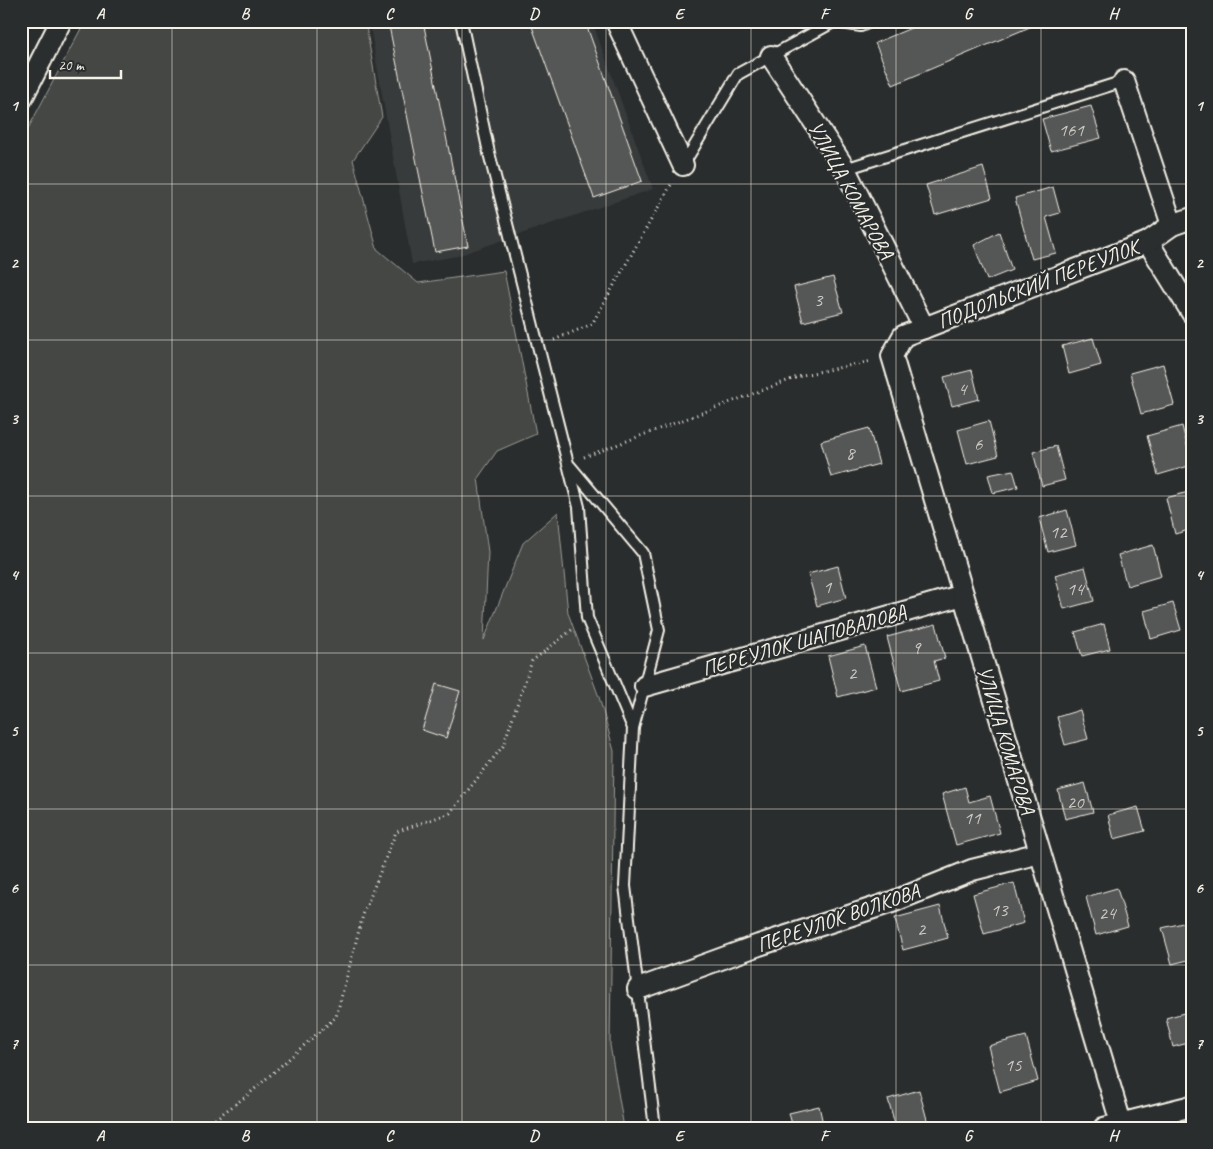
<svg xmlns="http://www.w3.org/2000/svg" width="1213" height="1149" font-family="Caveat,sans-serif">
  <rect width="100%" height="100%" fill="#2a2d2e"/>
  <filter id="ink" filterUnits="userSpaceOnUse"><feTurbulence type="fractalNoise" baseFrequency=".02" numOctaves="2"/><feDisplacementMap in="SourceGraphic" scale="10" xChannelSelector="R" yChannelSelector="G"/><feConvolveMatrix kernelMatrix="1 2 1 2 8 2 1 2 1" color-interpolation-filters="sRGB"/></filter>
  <g filter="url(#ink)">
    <!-- built -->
    <path fill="#373a3a" d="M369,21H592L653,189L457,256L412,264Z"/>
    <!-- green -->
    <path fill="#444645" stroke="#9c9c96" d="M85,21H365L382,117L353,160L377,249L418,283L504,271L536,434L497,451L478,478L488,552L484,640L523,543L558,512L568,613L599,697L614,751L610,1045L624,1128H21V142Z"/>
    <!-- building -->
    <g fill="#555756" stroke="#f4f1e8">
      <path d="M388,21H423L468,246L435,252Z"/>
      <path d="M530,21H585L642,181L594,198Z"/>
      <path d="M928,21H1044L893,85L875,43Z"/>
      <path d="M1091,106L1101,138L1051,151L1042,119Z"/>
      <path d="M983,167L992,198L935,215L926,185Z"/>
      <path d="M1053,187L1060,213L1046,217L1056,253L1032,259L1015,198Z"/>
      <path d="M999,232L1012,270L987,280L974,245Z"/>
      <path d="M833,277L843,312L803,322L794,287Z"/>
      <path d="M1093,338L1101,365L1069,374L1062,346Z"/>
      <path d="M1163,364L1174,405L1141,414L1130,373Z"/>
      <path d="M972,370L979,399L952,406L944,377Z"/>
      <path d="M989,421L998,456L967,464L958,430Z"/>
      <path d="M1182,426L1192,465L1158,475L1147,436Z"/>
      <path d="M869,428L879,464L831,477L821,441Z"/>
      <path d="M1056,446L1065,480L1042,486L1033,452Z"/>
      <path d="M1013,470L1018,487L993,493L988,475Z"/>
      <path d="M1192,491V529L1175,534L1166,498Z"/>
      <path d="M1067,510L1076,545L1048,552L1039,518Z"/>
      <path d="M1153,545L1161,576L1127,586L1118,555Z"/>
      <path d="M838,566L846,598L817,606L808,574Z"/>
      <path d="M1085,567L1094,601L1064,609L1055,575Z"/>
      <path d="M1173,603L1181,630L1151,639L1144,611Z"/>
      <path d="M936,624L945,658L934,661L939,681L901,691L887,637Z"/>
      <path d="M1104,624L1110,649L1082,656L1075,632Z"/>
      <path d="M865,646L876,687L838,697L828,656Z"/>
      <path d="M436,684L460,691L446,738L422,730Z"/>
      <path d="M1080,710L1088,739L1065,745L1057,717Z"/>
      <path d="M1085,783L1093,812L1065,819L1058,790Z"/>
      <path d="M965,787L969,802L990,796L1000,833L956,845L942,794Z"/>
      <path d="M1138,807L1145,831L1114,839L1108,815Z"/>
      <path d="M1014,883L1024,923L984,934L973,894Z"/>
      <path d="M1117,888L1128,926L1096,935L1086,897Z"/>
      <path d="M940,906L948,938L903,950L895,918Z"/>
      <path d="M1191,921L1192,959L1172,964L1162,928Z"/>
      <path d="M1191,1011L1192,1042L1173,1047L1166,1018Z"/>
      <path d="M1026,1036L1038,1081L1000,1092L988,1046Z"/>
      <path d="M919,1090L929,1127L896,1128L888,1099Z"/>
      <path d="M819,1106L824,1128H793L789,1113Z"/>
    </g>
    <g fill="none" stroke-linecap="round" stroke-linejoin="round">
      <defs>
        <g id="lane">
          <path d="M461,21L489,153L579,507L587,618L633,728L625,886L655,1128"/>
          <path d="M835,22L861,26L872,21"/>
          <path d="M683,165L738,74L835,21"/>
          <path d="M845,169L1124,81"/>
          <path d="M570,466L643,553L659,630L633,728"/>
        </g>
        <g id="street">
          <path d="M616,21L683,165"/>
          <path d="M771,56L845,169L924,328"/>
          <path d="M1124,81L1172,225"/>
          <path d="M21,100L61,21"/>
          <path d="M1148,242L1192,313"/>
          <path d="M645,686L963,595"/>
          <path d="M638,989L759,945L892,902L972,870L1040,853"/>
          <path d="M1121,1123L892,356L903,336L1148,242L1172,225L1192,218"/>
          <path d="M1104,1128L1192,1106"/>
        </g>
      </defs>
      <!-- lane casing -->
      <use href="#lane" stroke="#f4f1e8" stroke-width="14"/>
      <!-- street casing -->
      <use href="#street" stroke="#f4f1e8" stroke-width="24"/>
      <!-- path -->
      <g stroke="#f4f1e8" stroke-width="3" stroke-dasharray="1 4" stroke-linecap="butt">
        <path d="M554,340L592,324L672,183"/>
        <path d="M584,457L803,375L872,361"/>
        <path d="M203,1128L249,1094L336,1017L363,915L396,832L450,813L503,746L532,661L573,629"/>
      </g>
      <!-- lane -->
      <use href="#lane" stroke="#2a2d2e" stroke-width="10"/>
      <!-- street -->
      <use href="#street" stroke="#2a2d2e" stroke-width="20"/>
    </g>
  </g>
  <!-- grid -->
  <path fill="none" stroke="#f4f1e8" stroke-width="1" stroke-opacity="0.55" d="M172,21V1128M317,21V1128M462,21V1128M606,21V1128M751,21V1128M896,21V1128M1041,21V1128M21,184H1192M21,340H1192M21,496H1192M21,653H1192M21,809H1192M21,965H1192"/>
  <g text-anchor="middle" stroke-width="4.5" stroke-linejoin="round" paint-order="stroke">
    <!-- number labels -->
    <g font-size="19" fill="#cccac4">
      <text x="1071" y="136">161</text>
      <text x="818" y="306">3</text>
      <text x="962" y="395">4</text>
      <text x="978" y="450">6</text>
      <text x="850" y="459">8</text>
      <text x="1058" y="538">12</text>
      <text x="827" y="593">1</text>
      <text x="1075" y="595">14</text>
      <text x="916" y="654">9</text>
      <text x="852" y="679">2</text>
      <text x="1075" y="808">20</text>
      <text x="972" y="824">11</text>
      <text x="999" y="916">13</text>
      <text x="1107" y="919">24</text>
      <text x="921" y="935">2</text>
      <text x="1013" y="1071">15</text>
    </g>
    <!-- street labels -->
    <g font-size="21" fill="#f4f1e8" stroke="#2a2d2e">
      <text transform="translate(851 190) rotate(61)" y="7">УЛИЦА КОМАРОВА</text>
      <text transform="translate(1038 284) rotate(-21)" y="7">ПОДОЛЬСКИЙ ПЕРЕУЛОК</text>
      <text transform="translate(804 640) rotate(-16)" y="7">ПЕРЕУЛОК ШАПОВАЛОВА</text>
      <text transform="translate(1006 740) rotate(73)" y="7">УЛИЦА КОМАРОВА</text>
      <text transform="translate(838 918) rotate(-19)" y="7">ПЕРЕУЛОК ВОЛКОВА</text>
    </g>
  </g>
  <!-- margin -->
  <rect width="1213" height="1149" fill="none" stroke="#2a2d2e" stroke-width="55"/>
  <!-- scale -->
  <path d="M50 70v8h71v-8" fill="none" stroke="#f4f1e8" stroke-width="2.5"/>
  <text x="58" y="70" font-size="15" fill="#f4f1e8" stroke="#2a2d2e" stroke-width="4" paint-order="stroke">20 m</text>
  <rect x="28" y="28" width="1158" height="1094" fill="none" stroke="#f4f1e8" stroke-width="2"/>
  <g font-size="16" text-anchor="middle" font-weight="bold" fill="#f4f1e8">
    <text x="100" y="19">A</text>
    <text x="245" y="19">B</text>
    <text x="389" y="19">C</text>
    <text x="534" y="19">D</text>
    <text x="679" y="19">E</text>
    <text x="824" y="19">F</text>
    <text x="968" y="19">G</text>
    <text x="1113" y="19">H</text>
    <text x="14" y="111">1</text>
    <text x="1199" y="111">1</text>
    <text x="14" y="268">2</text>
    <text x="1199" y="268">2</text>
    <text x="14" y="424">3</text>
    <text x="1199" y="424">3</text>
    <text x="14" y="580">4</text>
    <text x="1199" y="580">4</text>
    <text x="14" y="736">5</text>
    <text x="1199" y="736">5</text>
    <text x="14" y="893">6</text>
    <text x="1199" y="893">6</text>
    <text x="14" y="1049">7</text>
    <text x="1199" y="1049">7</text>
    <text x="100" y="1141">A</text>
    <text x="245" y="1141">B</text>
    <text x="389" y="1141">C</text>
    <text x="534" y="1141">D</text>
    <text x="679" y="1141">E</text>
    <text x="824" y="1141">F</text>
    <text x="968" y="1141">G</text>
    <text x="1113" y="1141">H</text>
  </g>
</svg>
